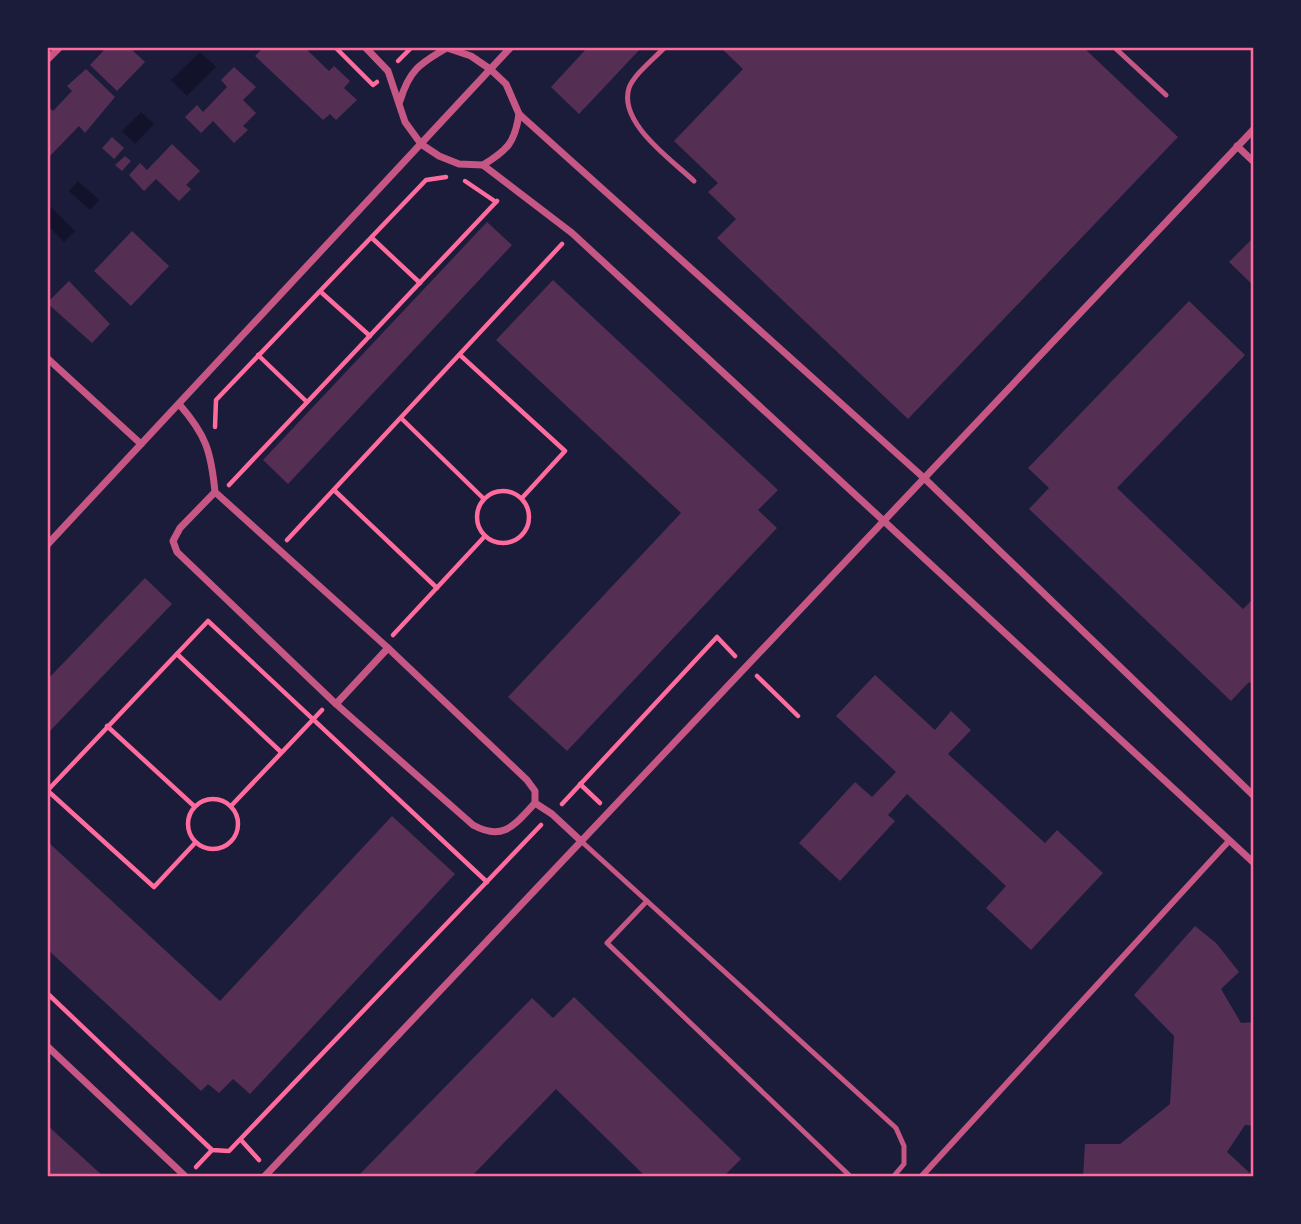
<svg xmlns="http://www.w3.org/2000/svg" width="1301" height="1224" font-family="Manrope,sans-serif">
  <rect width="100%" height="100%" fill="#1b1b3a"/>
  <!-- water -->
  <g fill="#12122b">
    <path d="M200,52L216,67L187,96L171,80Z"/>
    <path d="M141,112L154,124L135,144L122,131Z"/>
    <path d="M78,181L99,200L90,210L69,191Z"/>
    <path d="M50,206L75,231L64,242L47,225Z"/>
  </g>
  <!-- building -->
  <g fill="#542f53">
    <path d="M107,47H129L145,62L117,91L90,65Z"/>
    <path d="M257,47H304L329,71L334,66L350,81L344,88L357,100L336,120L330,114L323,120L255,56L261,50Z"/>
    <path d="M588,47H642L579,114L551,87Z"/>
    <path d="M720,47H1083L1178,137L908,419L717,238L736,219L708,192L718,183L674,141L743,69Z"/>
    <path d="M234,67L256,87L243,100L256,113L243,126L248,130L234,143L213,121L201,133L185,117L197,105L203,112L227,87L221,80Z"/>
    <path d="M86,69L115,97L85,133L79,126L47,159V111L50,108L53,111L72,91L67,86Z"/>
    <path d="M112,137L124,148L114,159L102,148Z"/>
    <path d="M172,144L200,171L186,185L191,189L179,201L156,179L144,191L129,175L140,163L147,170Z"/>
    <path d="M125,156L131,161L122,171L115,165Z"/>
    <path d="M487,222L512,245L288,484L263,460Z"/>
    <path d="M132,231L169,266L131,306L94,271Z"/>
    <path d="M1254,237V286L1229,262Z"/>
    <path d="M553,280L778,490L758,510L777,528L567,751L508,697L681,513L496,340Z"/>
    <path d="M69,281L110,324L92,343L47,303Z"/>
    <path d="M1189,301L1245,355L1117,488L1243,609L1254,598V686L1249,682L1231,701L1029,509L1049,488L1028,468Z"/>
    <path d="M145,578L172,604L47,734V680Z"/>
    <path d="M875,675L935,730L951,711L971,730L948,754L1045,843L1057,830L1103,873L1031,950L986,908L1006,886L907,794L888,815L895,821L840,881L799,843L855,782L872,797L896,772L836,716Z"/>
    <path d="M392,816L455,874L250,1094L233,1079L219,1093L208,1084L201,1091L47,949V841L220,1001Z"/>
    <path d="M1195,926L1216,943L1239,972L1221,989L1241,1023L1254,1022V1126L1245,1125L1227,1152L1252,1175L1083,1177L1085,1144H1120L1170,1104L1174,1036L1134,995Z"/>
    <path d="M574,997L741,1159L723,1177H646L556,1089L471,1177H357L532,998L553,1018Z"/>
    <path d="M47,1125L104,1177L47,1175Z"/>
  </g>
  <g fill="none" stroke-linecap="round" stroke-linejoin="round">
    <!-- path -->
    <g stroke="#ff6b9d" stroke-width="4.5">
      <path d="M335,47L373,85L377,82"/>
      <path d="M398,61L412,47"/>
      <path d="M465,181L496,202"/>
      <path d="M372,238L420,283"/>
      <path d="M322,293L370,336"/>
      <path d="M258,355L307,402"/>
      <path d="M460,355L565,451L522,498"/>
      <path d="M401,418L484,499"/>
      <path d="M215,427L216,400L426,180L446,177"/>
      <path d="M229,485L497,201"/>
      <path d="M334,490L437,588"/>
      <circle cx="503" cy="517" r="26"/>
      <path d="M287,540L562,244"/>
      <path d="M393,635L485,536"/>
      <path d="M177,654L281,752"/>
      <path d="M757,676L798,716"/>
      <path d="M107,726L194,806"/>
      <path d="M580,784L600,803"/>
      <path d="M47,791L208,621L487,882"/>
      <path d="M48,791L154,887L195,843"/>
      <circle cx="213" cy="824" r="25"/>
      <path d="M562,804L717,637L735,656"/>
      <path d="M231,806L322,710"/>
      <path d="M47,993L212,1150L229,1151L541,825"/>
      <path d="M241,1140L259,1160"/>
      <path d="M196,1167L212,1150"/>
    </g>
    <!-- service -->
    <g stroke="#c65784" stroke-width="5">
      <path d="M665,47C655,58 634,74 629,88C618,123 672,160 694,181"/>
      <path d="M1114,47L1166,95"/>
      <path d="M581,841L896,1128L904,1146V1164L893,1177"/>
      <path d="M647,901L607,943L851,1177"/>
    </g>
    <!-- pedestrian -->
    <path stroke="#c65784" stroke-width="6" d="M921,1177L1229,841"/>
    <!-- minor -->
    <g stroke="#c65784" stroke-width="7">
      <path d="M365,47L388,71L405,122L421,144L439,156L459,164L483,165L572,233L1254,863"/>
      <path d="M444,47L471,56L490,69L506,84L519,114L924,478L1254,796"/>
      <path d="M47,60L60,47"/>
      <path d="M400,101C409,71 419,64 445,49"/>
      <path d="M1237,146L1254,162"/>
      <path d="M483,165C508,150 515,142 519,114"/>
      <path d="M47,358L141,444"/>
      <path d="M179,404C206,435 211,451 215,492L388,648L527,780L535,791V803C515,824 504,842 473,825L336,704L177,552L173,541L180,528L215,492"/>
      <path d="M47,545L511,47"/>
      <path d="M336,704L388,648"/>
      <path d="M535,803L552,814L581,841"/>
      <path d="M47,1046L186,1177"/>
      <path d="M264,1177L1254,129"/>
    </g>
  </g>
  <!-- border -->
  <rect width="1301" height="1224" fill="none" stroke="#1b1b3a" stroke-width="98"/>
  <rect x="49" y="49" width="1203" height="1126" fill="none" stroke="#ff6b9d" stroke-width="2.5"/>
</svg>
